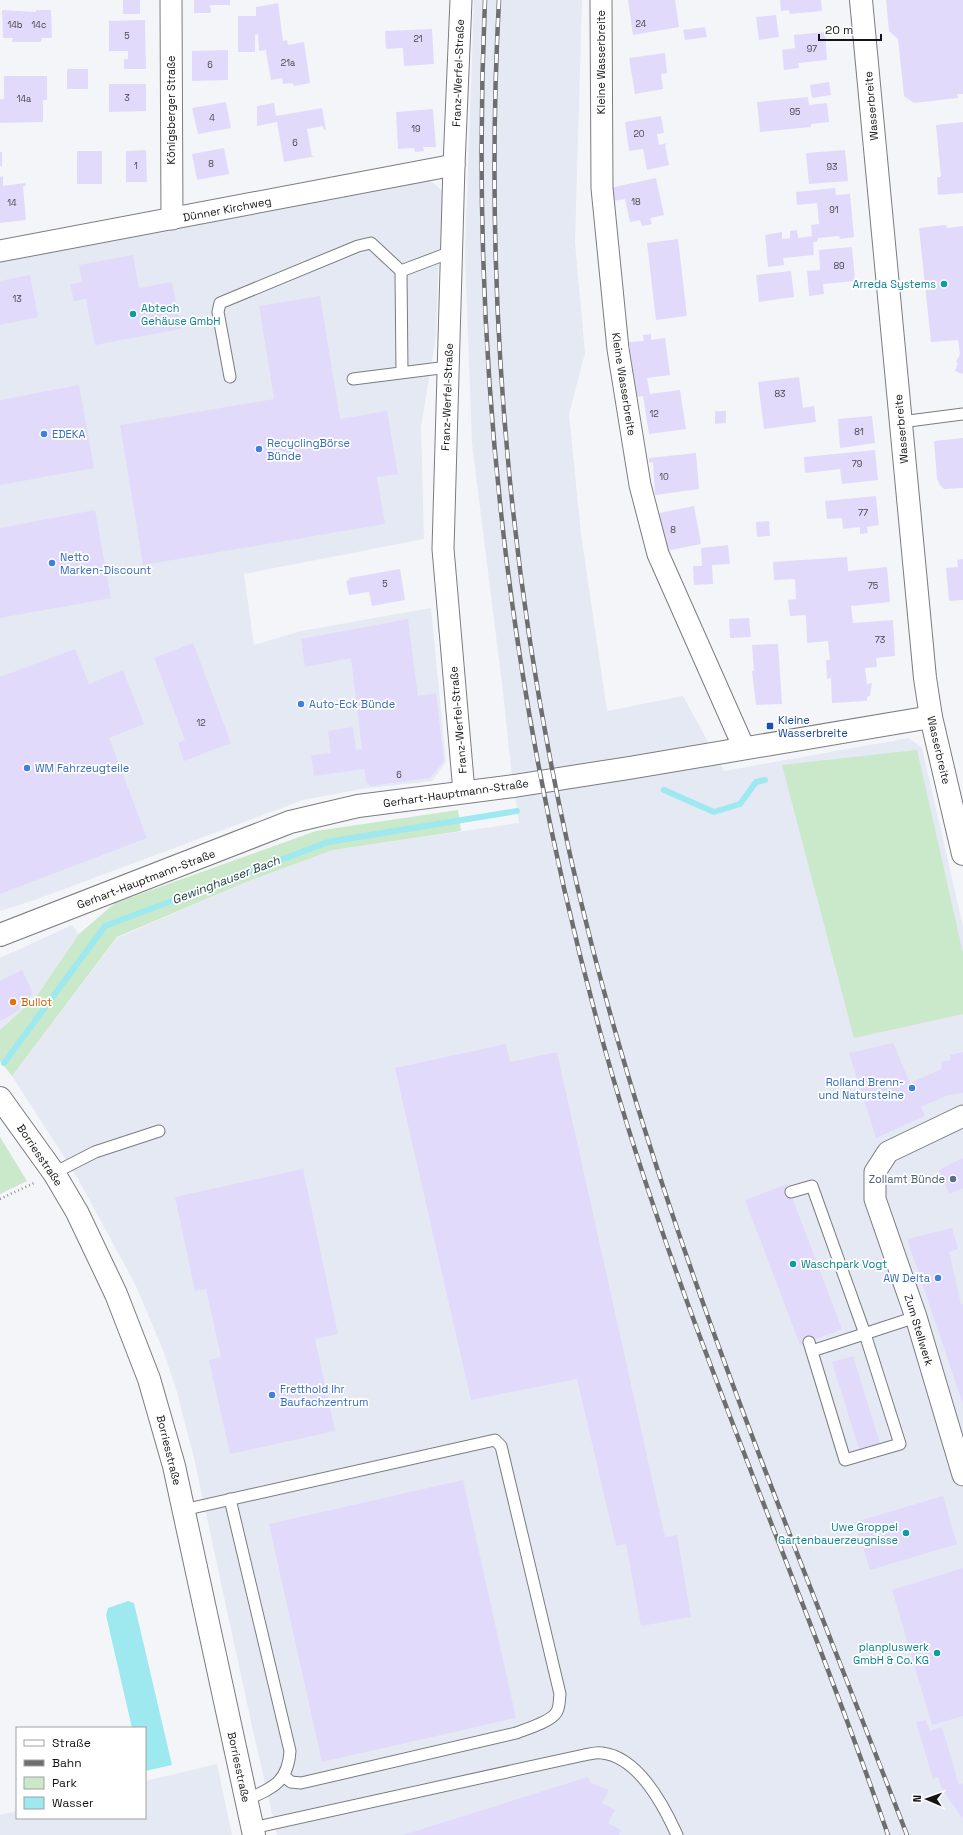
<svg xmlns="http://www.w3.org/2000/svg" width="963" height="1835" font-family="'Space Grotesk',sans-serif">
  <rect width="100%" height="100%" fill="#f4f5f9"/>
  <!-- built -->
  <g fill="#e5e9f3">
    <path d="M474,0H582L575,242L585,353L569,414L581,534L607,711L683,696L724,771L909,738L922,748L963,926V1835H277L253,1731L194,1458L177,1392L163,1350L136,1286L77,1177L12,1076L117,938L251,880L333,850L519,823L511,768L503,692L472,443L465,255Z"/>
    <path d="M423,178L435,184L444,193V226L438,273L436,336L421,427L424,539L244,574L254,645L301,631L431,608L446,762L432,781L361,789L303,800L32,901L0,911V261Z"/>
    <path d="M72,925L79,934L36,997L0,1030V958Z"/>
    <path d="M217,1764L232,1835H0V1815L17,1811V1818H145V1781Z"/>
  </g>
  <!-- green -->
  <g fill="#cae8ca">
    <path d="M917,750L963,953V1014L854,1038L782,765Z"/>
    <path d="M458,810L461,831L333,850L251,880L117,937L12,1076L0,1061V1030L36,997L79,934L115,903L316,831Z"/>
    <path d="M0,1137L27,1181L0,1194Z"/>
  </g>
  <!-- water -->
  <path fill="#9ee9f0" d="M128,1601L134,1603L172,1765L145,1771V1728H132L106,1615L108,1608Z"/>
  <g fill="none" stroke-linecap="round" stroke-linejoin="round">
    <!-- stream -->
    <g stroke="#9ee9f0" stroke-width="6">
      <path d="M664,790L714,812L740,804L756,782L765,780"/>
      <path d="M4,1063L105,926L328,842L517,811"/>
    </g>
  </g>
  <!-- building -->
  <g fill="#e2dafa">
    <rect x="123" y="0" width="17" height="14"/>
    <path d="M194,0H230V5H210L211,13H194Z"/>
    <path d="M628,0H675L679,27L633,35Z"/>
    <path d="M780,0H821L822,11L790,14L789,10L781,11Z"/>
    <path d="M886,0H963V94H957L958,98L914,103L904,96L898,39L889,31Z"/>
    <path d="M278,3L283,41L287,40L288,45L304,42L310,83L294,86L293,83L283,84L282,78L271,80L266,52L267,50L259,51L258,34L255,35V52H238V16H256V7Z"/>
    <path d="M2,10L36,12V10H51L52,38H42L41,42H12L13,38H3Z"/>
    <path d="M776,15L779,37L759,40L756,17Z"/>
    <path d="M145,20L146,69H124V59H128V51H109V21Z"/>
    <path d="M705,27L707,37L685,40L683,30Z"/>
    <path d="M432,29L434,64L404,66L403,48L386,49L385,31Z"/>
    <path d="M825,32L827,60L798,63L799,68L784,70L782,50L795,48L794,35Z"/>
    <path d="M228,50V80L192,81V51Z"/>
    <path d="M665,53L667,73L661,74L663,89L635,94L629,58Z"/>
    <rect x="67" y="69" width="21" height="20"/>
    <path d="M4,76H47V100H43V122L0,123V99H4Z"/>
    <path d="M829,82L831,95L812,98L810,85Z"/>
    <path d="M109,84H146V111L109,112Z"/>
    <path d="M808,97L809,105L827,103L829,122L811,124V127L760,132L757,102Z"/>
    <path d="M226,102L231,128L198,134L192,108Z"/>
    <path d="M274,103L276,116L322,108L326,130H324L323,126L307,129L312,156H316L284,162L277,122L257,126V106Z"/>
    <path d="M433,109L436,147H423L424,151L415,152L414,148L398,149L396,112Z"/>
    <path d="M661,116L664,133L657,134L659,145L668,143L665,145L669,165L647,170L643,149L629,151L625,122Z"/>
    <path d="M963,122V193L938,195L937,177H941L936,125Z"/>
    <path d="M224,148L229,174L197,180L192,154Z"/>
    <path d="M146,150L147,182H126V151Z"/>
    <path d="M845,150L848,181L809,184L806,153Z"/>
    <rect x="77" y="151" width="25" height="33"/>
    <rect x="0" y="152" width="2" height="14"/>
    <path d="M3,176V186L25,183L26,186H23L26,220L0,223V177Z"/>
    <path d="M656,178L664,215L650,218L652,224L642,226L640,220L630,222L625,199L613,201L610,188Z"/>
    <path d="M835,188L836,195L850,194L854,237L840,239L839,236L818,238L817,242H813L814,255L783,258L784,265L768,267L765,235L782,232V239L790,238V231L797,230L798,238L812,236L811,225L819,224L817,203L797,205L796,192Z"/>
    <path d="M946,225L947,228L963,226V374L955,371L958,363L956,362L960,354L958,340L931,342L919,228Z"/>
    <path d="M678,239L687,316L656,320L647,243Z"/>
    <path d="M852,247L855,281L823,284L824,294L809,296L807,271L820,270L819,250Z"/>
    <path d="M133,255L139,288L172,282L181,329L95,345L86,299L74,301L70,284L82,282L79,265Z"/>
    <path d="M791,271L794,297L759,302L756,275Z"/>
    <path d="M30,275L38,317L0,325V281Z"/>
    <path d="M320,296L340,419L387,411L398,474L377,477L385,524L143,565L120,425L274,399L259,306Z"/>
    <path d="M651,334V340L665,338L670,375L647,378L650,394L680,390L686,429L649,434L643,396L636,397L629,342L644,341L643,335Z"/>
    <path d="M799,377L803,408L814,406L816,422L764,429L758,382Z"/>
    <path d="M79,385L94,468L0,485V400Z"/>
    <path d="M715,411H726V423L715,424Z"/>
    <path d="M872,416L875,443L840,448L838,419Z"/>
    <path d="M963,438V488L944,489L940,485L937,479L934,441Z"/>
    <path d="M875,450L878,480L842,484L840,469L805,473L804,457Z"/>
    <path d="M696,453L699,489L655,495L653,462L649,463V458Z"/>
    <path d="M876,496L879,525L867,527L868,533L860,534V527L843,529L842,518L827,519L825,501Z"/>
    <path d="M694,506L701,544L666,551L659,513Z"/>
    <path d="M95,510L111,598L0,618V528Z"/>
    <path d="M769,521L770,536L757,537L756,522Z"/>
    <path d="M728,545L730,564L712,565L713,584L694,585L693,566H702L701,548Z"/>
    <path d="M847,557L848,571L887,567L890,602L851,606L853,623L893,620L895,656L876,658L877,667L865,668L867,684L872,683L870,696L867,697V701L832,703L831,678L827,679L826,660H830L828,641L807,643L806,615L790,616L788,600L796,599L795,579L774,580L773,562Z"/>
    <path d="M963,559V600L949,601L946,568L958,567L957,560Z"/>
    <path d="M400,569L405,600L372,606L369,592L349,595L346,581L349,580V578Z"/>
    <path d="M749,618L751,637L730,638L729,619Z"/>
    <path d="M408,619L418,696L436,693L444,761L430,778L371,786L366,782L364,769L314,776L311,755L331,753L328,731L353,727L356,750L362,749L351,658L305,667L301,639Z"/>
    <path d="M193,643L231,743L184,761L178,743L185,740L154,658Z"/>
    <path d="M778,644L782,704L756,705L752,671H754L752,645Z"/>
    <path d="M75,649L89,684L123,670L144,724L109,738L147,838L0,894V677Z"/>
    <path d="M22,970L33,993L18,1011L0,1021V981Z"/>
    <path d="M893,1043L910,1083L942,1069L941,1062L951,1060L950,1055L963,1052V1093L948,1095L921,1107L925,1116L876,1138L849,1053Z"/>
    <path d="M506,1044L510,1062L557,1052L665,1537L677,1535L691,1617L641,1626L626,1544L616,1546L577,1379L471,1400L395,1068Z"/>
    <path d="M963,1158V1188L949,1194L939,1170Z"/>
    <path d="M303,1169L338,1334L315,1339L335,1431L230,1454L209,1360L221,1357L206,1289L195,1291L175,1197Z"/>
    <path d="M787,1184L842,1329L800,1345L745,1200Z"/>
    <path d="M952,1228L958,1249L949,1252L961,1304H963V1404L907,1239Z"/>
    <path d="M853,1356L880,1443L859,1449L832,1362Z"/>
    <path d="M463,1480L516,1718L322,1762L269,1524Z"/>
    <path d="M943,1496L957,1544L870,1570L855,1522Z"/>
    <path d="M963,1568V1716L932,1725L892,1590Z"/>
    <path d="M926,1720L930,1731L942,1727L959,1785L963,1783V1819L942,1789L938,1777L933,1779L916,1722Z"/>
    <path d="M588,1777L591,1783L609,1790L602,1803L615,1810L608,1823L621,1830L619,1835H403Z"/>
  </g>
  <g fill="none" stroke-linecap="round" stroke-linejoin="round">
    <defs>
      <g id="service">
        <path d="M401,271L402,372"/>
        <path d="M230,377L218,312L220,303L358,246L371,243L401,271L451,252"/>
        <path d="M353,379L448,367"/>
        <path d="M901,422L963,414"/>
        <path d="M54,1173L95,1152L159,1131"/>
        <path d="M791,1192L812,1186L865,1334L900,1444L845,1460L809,1342"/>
        <path d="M812,1351L916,1317"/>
        <path d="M230,1499L290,1751C288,1783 272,1788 246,1800"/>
        <path d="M183,1510L495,1440L501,1446L560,1694C559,1700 560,1708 556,1713C550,1722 526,1729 516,1733L301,1783L291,1782L284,1776"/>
        <path d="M252,1828L584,1755C590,1754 597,1752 602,1753C638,1757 664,1806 677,1835"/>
      </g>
      <g id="minor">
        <path d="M171,0L172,219"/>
        <path d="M461,0L454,165L443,549L464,792"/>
        <path d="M601,0L602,188L618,349L640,485L658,554L744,748"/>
        <path d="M0,251L454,165"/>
        <path d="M963,1116L888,1152L875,1172V1199L916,1317L963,1475"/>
      </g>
      <path id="tertiary" d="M0,935L290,822L358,806L514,786L629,768L931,717"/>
      <g id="secondary">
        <path d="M861,0L925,678L931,717L963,854"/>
        <path d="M0,1098L54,1173L77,1212L116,1294L149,1379L174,1466L254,1835"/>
      </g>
    </defs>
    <!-- service casing -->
    <use href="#service" stroke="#7b7c7f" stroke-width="13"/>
    <!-- minor casing -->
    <use href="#minor" stroke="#7b7c7f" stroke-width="23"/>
    <!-- tertiary casing -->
    <use href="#tertiary" stroke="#7b7c7f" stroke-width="24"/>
    <!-- secondary casing -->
    <use href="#secondary" stroke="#7b7c7f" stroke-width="24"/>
    <!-- path -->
    <path stroke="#8f9093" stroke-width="2.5" stroke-dasharray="1 3" stroke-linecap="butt" d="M0,1199L34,1183"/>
    <!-- service -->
    <use href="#service" stroke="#fff" stroke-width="11"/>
    <!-- minor -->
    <use href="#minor" stroke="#fff" stroke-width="21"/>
    <!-- tertiary -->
    <use href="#tertiary" stroke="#fff" stroke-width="22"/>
    <!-- secondary -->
    <use href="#secondary" stroke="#fff" stroke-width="22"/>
    <defs>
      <g id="rail">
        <path d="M485,0C469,357 508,702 604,1046C679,1316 797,1571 888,1835"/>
        <path d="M499,0C482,316 513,639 592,946C670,1250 794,1542 907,1835"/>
      </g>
    </defs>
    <!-- rail casing -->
    <use href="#rail" stroke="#6d6e70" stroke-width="4.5"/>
    <!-- rail -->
    <use href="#rail" stroke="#fff" stroke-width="3" stroke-dasharray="9" stroke-linecap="butt"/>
  </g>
  <!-- markers -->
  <g fill="#0f9aa8" stroke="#fff" stroke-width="1.5">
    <circle cx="944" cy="284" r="4"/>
    <circle cx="133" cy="314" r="4"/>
    <circle cx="793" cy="1264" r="4"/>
    <circle cx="906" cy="1533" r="4"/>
    <circle cx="937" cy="1653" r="4"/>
  </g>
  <g fill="#3f7fe0" stroke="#fff" stroke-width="1.5">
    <circle cx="44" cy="434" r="4"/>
    <circle cx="259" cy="449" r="4"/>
    <circle cx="52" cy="563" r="4"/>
    <circle cx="301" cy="704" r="4"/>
    <circle cx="27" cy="768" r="4"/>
    <circle cx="912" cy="1088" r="4"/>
    <circle cx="938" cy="1278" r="4"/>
    <circle cx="272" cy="1395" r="4"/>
  </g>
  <rect fill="#1a4fb4" stroke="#fff" stroke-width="1.5" x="766" y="722" width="8" height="8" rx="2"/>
  <circle fill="#e8710a" stroke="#fff" stroke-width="1.5" cx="13" cy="1002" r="4"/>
  <circle fill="#5c6f8a" stroke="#fff" stroke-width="1.5" cx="953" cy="1179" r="4"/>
  <g text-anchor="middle" stroke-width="3.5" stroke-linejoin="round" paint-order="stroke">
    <!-- number labels -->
    <g font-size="9" fill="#47464e">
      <text x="641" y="27">24</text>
      <text x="15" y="28">14b</text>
      <text x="39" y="28">14c</text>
      <text x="127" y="39">5</text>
      <text x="418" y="42">21</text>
      <text x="812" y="52">97</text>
      <text x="288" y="66">21a</text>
      <text x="210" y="68">6</text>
      <text x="127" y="101">3</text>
      <text x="24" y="102">14a</text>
      <text x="795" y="115">95</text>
      <text x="212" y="121">4</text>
      <text x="416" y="132">19</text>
      <text x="639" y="137">20</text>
      <text x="295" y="146">6</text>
      <text x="211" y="167">8</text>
      <text x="136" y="169">1</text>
      <text x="832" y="170">93</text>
      <text x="636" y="205">18</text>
      <text x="12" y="206">14</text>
      <text x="834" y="213">91</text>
      <text x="839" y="269">89</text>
      <text x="17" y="302">13</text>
      <text x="780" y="397">83</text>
      <text x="654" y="417">12</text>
      <text x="859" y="435">81</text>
      <text x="857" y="467">79</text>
      <text x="664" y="480">10</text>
      <text x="863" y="516">77</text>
      <text x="673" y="533">8</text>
      <text x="385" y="587">5</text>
      <text x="873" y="589">75</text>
      <text x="880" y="643">73</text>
      <text x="201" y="726">12</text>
      <text x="399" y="778">6</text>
    </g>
    <!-- street labels -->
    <g font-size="11" fill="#131415" stroke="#fff">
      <text transform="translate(601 62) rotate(-90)" y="4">Kleine Wasserbreite</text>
      <text transform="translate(458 73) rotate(-88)" y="4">Franz-Werfel-Straße</text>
      <text transform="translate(871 106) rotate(-95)" y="4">Wasserbreite</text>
      <text transform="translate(171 110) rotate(-90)" y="4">Königsberger Straße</text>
      <text transform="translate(227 209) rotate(-11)" y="4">Dünner Kirchweg</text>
      <text transform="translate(624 384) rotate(81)" y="4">Kleine Wasserbreite</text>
      <text transform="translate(447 397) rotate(-88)" y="4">Franz-Werfel-Straße</text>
      <text transform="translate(901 429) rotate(-95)" y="4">Wasserbreite</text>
      <text transform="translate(458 720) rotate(-95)" y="4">Franz-Werfel-Straße</text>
      <text transform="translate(939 750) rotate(77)" y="4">Wasserbreite</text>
      <text transform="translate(456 793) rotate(-8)" y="4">Gerhart-Hauptmann-Straße</text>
      <text transform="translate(146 879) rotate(-21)" y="4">Gerhart-Hauptmann-Straße</text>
      <text transform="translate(40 1155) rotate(56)" y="4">Borriesstraße</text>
      <text transform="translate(919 1330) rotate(73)" y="4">Zum Stellwerk</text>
      <text transform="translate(169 1450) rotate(76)" y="4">Borriesstraße</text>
      <text transform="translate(239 1767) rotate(78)" y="4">Borriesstraße</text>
    </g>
    <!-- culture labels -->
    <g font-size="11" fill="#0d838f" stroke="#fff" text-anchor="end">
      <text x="936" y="288">Arreda Systems</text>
      <text x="141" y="312" text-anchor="start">Abtech<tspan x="141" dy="13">Gehäuse GmbH</tspan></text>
      <text x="801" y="1268" text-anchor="start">Waschpark Vogt</text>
      <text x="898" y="1531">Uwe Groppel<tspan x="898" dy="13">Gartenbauerzeugnisse</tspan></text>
      <text x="929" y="1651">planpluswerk<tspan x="929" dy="13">GmbH &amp; Co. KG</tspan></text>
    </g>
    <!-- shop labels -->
    <g font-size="11" fill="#366cbe" stroke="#fff" text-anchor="start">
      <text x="52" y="438">EDEKA</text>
      <text x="267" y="447">RecyclingBörse<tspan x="267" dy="13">Bünde</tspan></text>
      <text x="60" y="561">Netto<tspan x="60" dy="13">Marken-Discount</tspan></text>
      <text x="309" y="708">Auto-Eck Bünde</text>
      <text x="35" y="772">WM Fahrzeugteile</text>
      <text x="904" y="1086" text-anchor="end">Rolland Brenn-<tspan x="904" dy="13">und Natursteine</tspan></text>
      <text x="930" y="1282" text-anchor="end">AW Delta</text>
      <text x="280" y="1393">Fretthold Ihr<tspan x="280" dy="13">Baufachzentrum</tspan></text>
    </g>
    <!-- transit labels -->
    <g font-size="11" fill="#164399" stroke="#fff" text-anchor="start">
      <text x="778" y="724">Kleine<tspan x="778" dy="13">Wasserbreite</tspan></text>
    </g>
    <!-- food labels -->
    <g font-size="11" fill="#c56008" stroke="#fff" text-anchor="start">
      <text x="21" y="1006">Bullot</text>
    </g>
    <!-- service labels -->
    <g font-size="11" fill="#4e5e75" stroke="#fff" text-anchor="end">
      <text x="945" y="1183">Zollamt Bünde</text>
    </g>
    <!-- water labels -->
    <g font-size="12" font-style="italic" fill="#14393c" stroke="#fff">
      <text transform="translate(226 880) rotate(-21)" y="4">Gewinghauser Bach</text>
    </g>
  </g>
  <!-- legend -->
  <rect x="16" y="1727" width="130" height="92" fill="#ffffff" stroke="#a1a1a1"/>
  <rect x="24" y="1740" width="20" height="6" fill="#ffffff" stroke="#a1a1a1"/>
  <text x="52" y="1747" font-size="12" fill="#131415">Straße</text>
  <rect x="24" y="1760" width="20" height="6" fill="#6d6e70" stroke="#a1a1a1"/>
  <text x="52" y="1767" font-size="12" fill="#131415">Bahn</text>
  <rect x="24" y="1777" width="20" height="12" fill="#cae8ca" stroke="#a1a1a1"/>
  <text x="52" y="1787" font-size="12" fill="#131415">Park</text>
  <rect x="24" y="1797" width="20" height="12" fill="#9ee9f0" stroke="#a1a1a1"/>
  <text x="52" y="1807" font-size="12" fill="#131415">Wasser</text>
  <!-- north arrow -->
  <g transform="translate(927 1799) rotate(272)" stroke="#ffffff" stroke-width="3" paint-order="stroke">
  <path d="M0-3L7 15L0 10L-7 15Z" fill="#131415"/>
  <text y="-6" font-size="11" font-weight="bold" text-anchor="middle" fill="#131415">N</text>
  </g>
  <!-- scale -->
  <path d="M819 34v6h62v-6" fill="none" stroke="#131415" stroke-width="2"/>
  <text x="825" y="34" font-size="12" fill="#131415" stroke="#ffffff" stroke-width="3" paint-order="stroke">20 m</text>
</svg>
